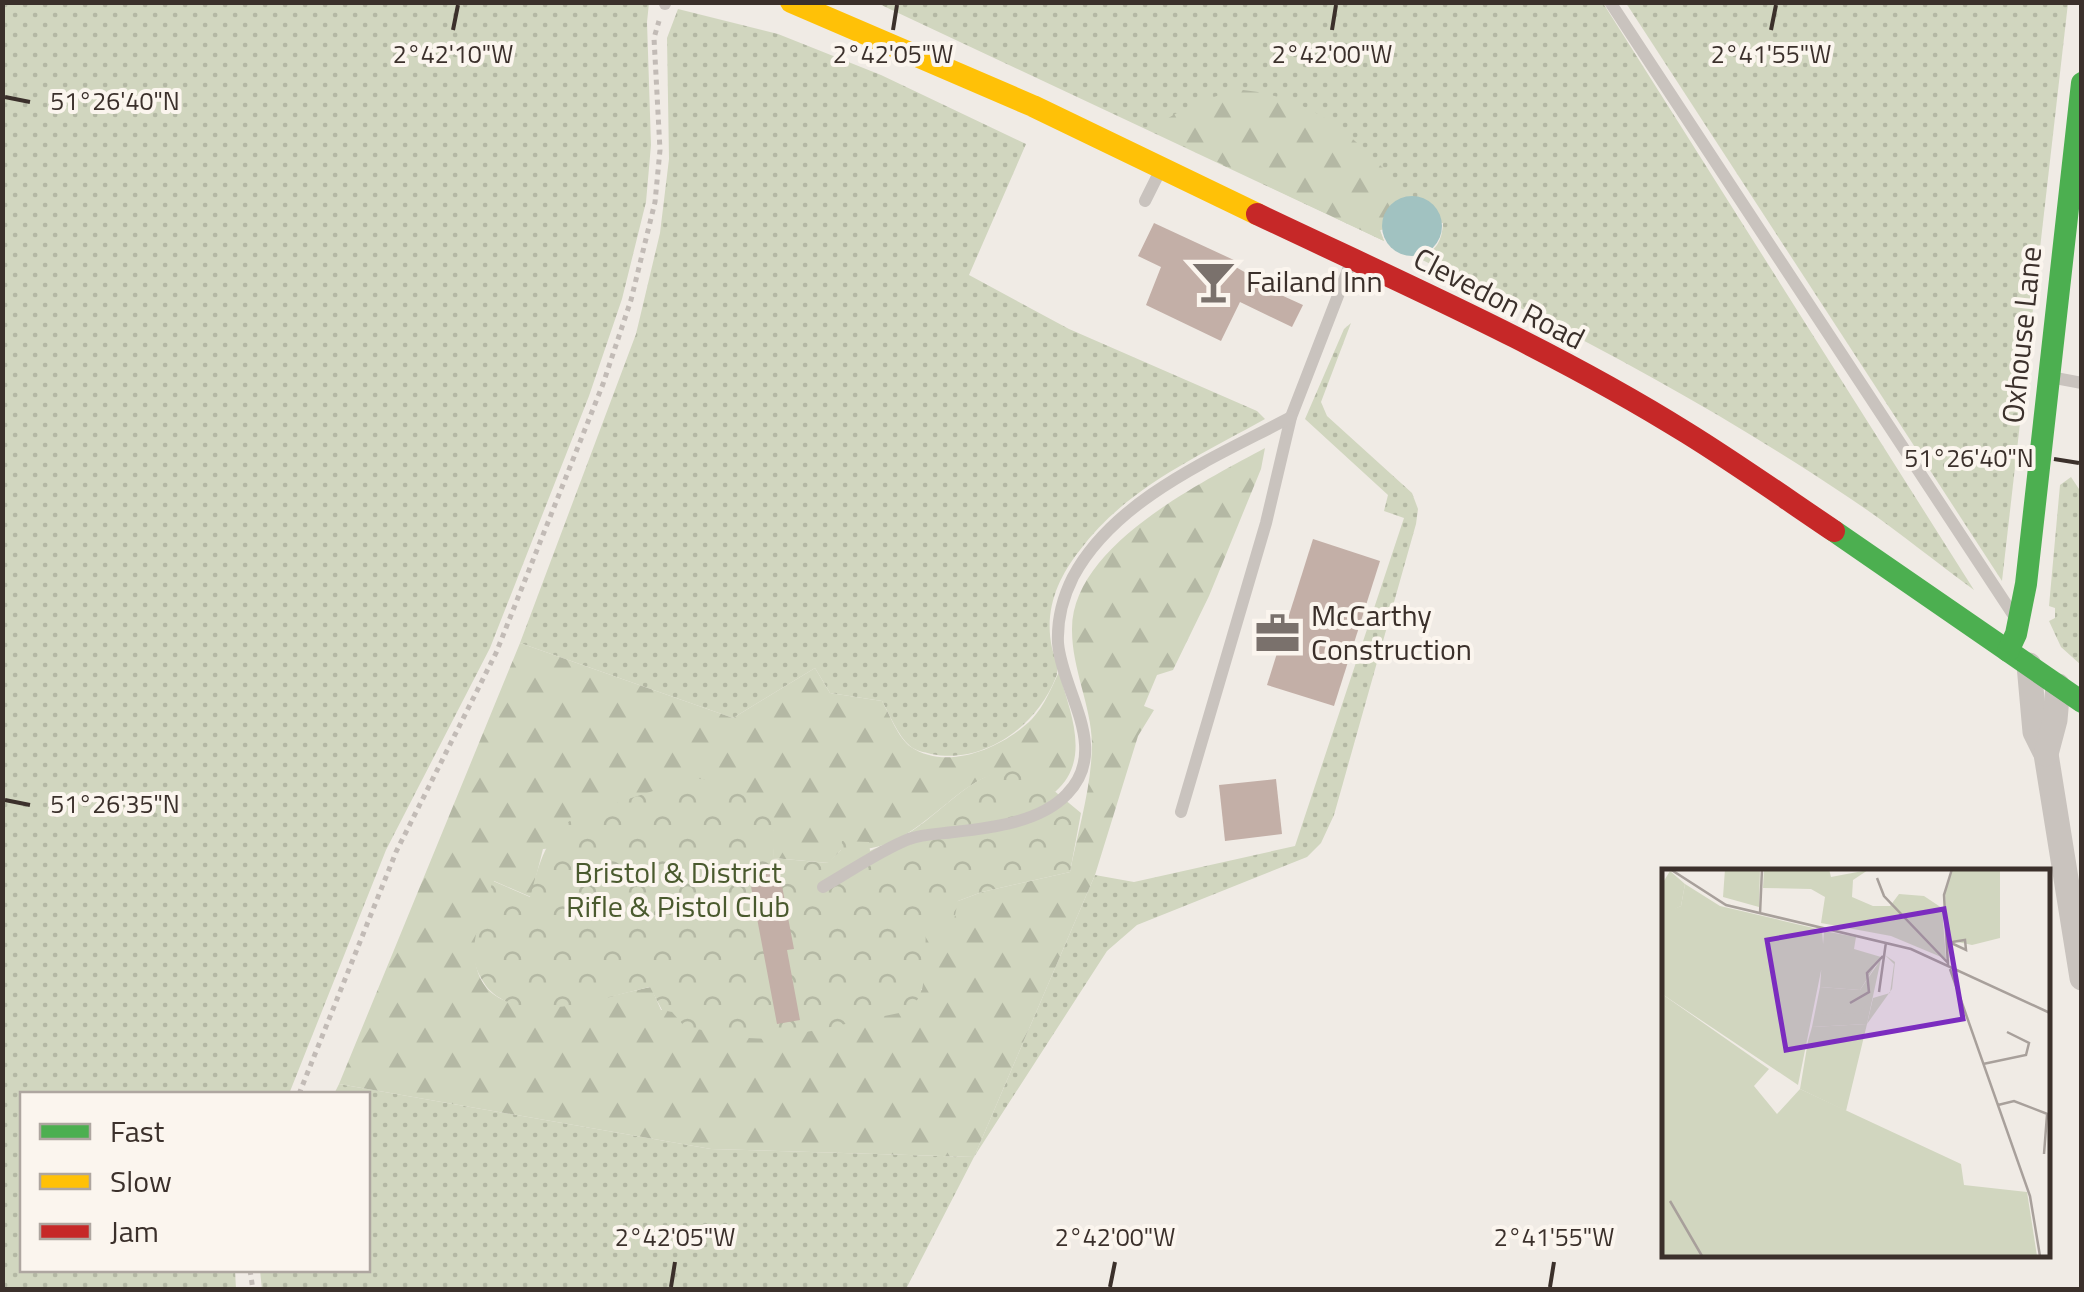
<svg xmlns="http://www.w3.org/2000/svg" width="2084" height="1292" font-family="'Titillium Web',sans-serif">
  <defs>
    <pattern id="grass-dots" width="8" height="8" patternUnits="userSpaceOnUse" patternTransform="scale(2.5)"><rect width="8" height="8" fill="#d1d6bf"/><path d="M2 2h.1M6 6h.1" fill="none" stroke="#b4b8a4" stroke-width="1.8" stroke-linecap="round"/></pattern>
    <pattern id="forest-firs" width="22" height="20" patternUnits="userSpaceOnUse" patternTransform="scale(2.5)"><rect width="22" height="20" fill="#d1d6bf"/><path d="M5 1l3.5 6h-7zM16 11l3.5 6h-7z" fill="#b4b8a4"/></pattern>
    <pattern id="park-crowns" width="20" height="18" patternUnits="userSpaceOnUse" patternTransform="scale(2.5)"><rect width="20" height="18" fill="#d1d6bf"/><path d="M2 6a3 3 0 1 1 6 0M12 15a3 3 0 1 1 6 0" fill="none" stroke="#b4b8a4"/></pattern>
  </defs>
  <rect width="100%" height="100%" fill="#f0ebe5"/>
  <!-- grass -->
  <g fill="url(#grass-dots)">
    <path d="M2,3H649L647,22L651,145L646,202L622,299L589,396L490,648L386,850L289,1094H22V1270H235L236,1289H3Z"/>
    <path d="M877,3H1603L1974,590C1933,560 1893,527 1851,499C1713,406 1566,328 1416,257C1435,254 1442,242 1443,223L1380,230L1384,241Z"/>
    <path d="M1626,3H2068L2002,581Z"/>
    <path d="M678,9L778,34L881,75L1026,144L969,275L1069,329L1257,411L1265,419C1199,456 1126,488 1080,550C1057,579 1044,611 1052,648C1055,659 1060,667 1056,677C1037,726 984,765 931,754C924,752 916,751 910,746C898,736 890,715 882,701L830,693L815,668L733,718L520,643L636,334L660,233L669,159L667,38Z"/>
    <path d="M1351,323L1321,402L1327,416L1412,493L1418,509L1416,524L1334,815L1321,843L1307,857L1137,925L1107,951L974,1157L906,1289L262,1290L260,1270H368V1094H334L339,1084L711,1149L974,1157L1095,875L1134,882L1295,846L1404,518L1384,511L1388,495L1305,419L1344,329Z"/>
    <path d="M2071,477L2081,492V665L2061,647L2049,621L2055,618V608L2049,606L2060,485Z"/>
  </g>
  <!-- forest -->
  <g fill="url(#forest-firs)">
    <path d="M1243,90C1319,98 1360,142 1408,195L1396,200L1380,231L1384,241L1150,130C1180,109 1207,96 1243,90Z"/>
    <path d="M1265,448L1261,469L1209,596L1173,670L1157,675L1144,706L1154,710L1138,736L1095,875L974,1157L711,1149L339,1084L520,643L733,718L815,668L830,693L882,701C890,715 898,738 911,747C948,772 1004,747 1032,719C1045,705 1051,688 1059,672C1070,712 1092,760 1055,792C993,741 959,801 908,833C887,847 866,851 841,850L829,863L773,858L774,830L543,849L531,897L494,881C489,901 472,947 476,965C490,1036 605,996 651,987L661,1010L922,990L925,931L958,901L982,892L1070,872C1078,830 1092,786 1092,743C1091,705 1072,669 1072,630C1071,546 1201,483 1265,448Z"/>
  </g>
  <!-- park -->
  <path fill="url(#park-crowns)" d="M1009,769L1035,775L1081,813L1070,872L982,892L958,901L954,920L926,931C924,956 931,1000 904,1012L772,1039L748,1038L685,1027L672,1012L662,1010L650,987C604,997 521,1029 486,986C480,977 475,968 474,957C473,931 485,905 493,881L530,897C540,862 545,834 579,815L693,778C720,781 764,796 773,826C776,836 774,847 773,858L828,863L841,850L842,841L869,842L870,851C882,845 896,841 907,834C942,813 967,777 1009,769Z"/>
  <!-- water -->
  <circle fill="#a1c2c1" cx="1412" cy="226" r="30"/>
  <!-- building -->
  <g fill="#c3afa7">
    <path d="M1154,223L1236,261L1234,266L1269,286L1268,289L1303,305L1292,327L1240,302L1221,341L1146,305L1161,267L1138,256Z"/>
    <path d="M1313,539L1380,561L1334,706L1267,685Z"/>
    <path d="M1276,779L1282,834L1225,841L1219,785Z"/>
    <path d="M779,870L794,949L787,950L800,1020L777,1024L749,876Z"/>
  </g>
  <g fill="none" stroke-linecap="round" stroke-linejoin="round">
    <!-- path -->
    <g stroke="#c2bbb6" stroke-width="5" stroke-dasharray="5 5" stroke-linecap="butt">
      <path d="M299,1094L396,852L496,653L603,384L631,300L655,202L660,150L654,38L659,21"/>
      <path d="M250,1270L253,1290"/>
    </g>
    <!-- lane -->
    <g stroke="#c9c3be" stroke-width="12">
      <path d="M1610,2L2014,616"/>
      <path d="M665,4V2"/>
      <path d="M1145,201L1161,169"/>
      <path d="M2050,377L2082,383"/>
      <path d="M1181,812L1266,523L1291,417L1351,262"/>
      <path d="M823,887C851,871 879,851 909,839C923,834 939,834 954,832C991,828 1041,822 1067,794C1111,749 1062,692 1058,643C1057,620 1063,597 1073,577C1115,498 1216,457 1291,417"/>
    </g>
    <!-- street -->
    <g stroke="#c9c3be" stroke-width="25">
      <path d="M2029,665L2035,732L2046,754L2082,978"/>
      <path d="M2046,754L2055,720L2058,686"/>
    </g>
    <!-- fast -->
    <g stroke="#4caf50" stroke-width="22">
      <path d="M1834,531L2082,702"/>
      <path d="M2008,651L2016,634L2026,584L2082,83"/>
    </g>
    <!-- slow -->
    <path stroke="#ffc107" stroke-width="22" d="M791,2L1033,106L1257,214"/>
    <!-- jam -->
    <path stroke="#c62828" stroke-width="22" d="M1257,214C1402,283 1551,348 1687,433C1737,464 1785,498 1834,531"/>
  </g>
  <!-- ticks -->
  <path fill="none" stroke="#3b302b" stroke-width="4" d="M453,30L458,5M893,30L897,5M1332,30L1336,5M1771,30L1776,5M5,97L30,102M2054,459L2079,463M5,800L30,805M671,1287L675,1262M1110,1287L1115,1262M1550,1287L1554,1262"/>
  <!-- icons -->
  <defs>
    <symbol id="bar-bare" viewBox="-9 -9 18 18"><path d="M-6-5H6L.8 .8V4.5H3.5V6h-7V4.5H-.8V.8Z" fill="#7a716c" stroke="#fbf5ee" stroke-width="2.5" paint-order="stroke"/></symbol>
    <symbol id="office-bare" viewBox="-9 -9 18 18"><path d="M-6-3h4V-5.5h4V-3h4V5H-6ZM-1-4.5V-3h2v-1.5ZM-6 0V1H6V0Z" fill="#7a716c" stroke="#fbf5ee" stroke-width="2.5" paint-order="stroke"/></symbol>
  </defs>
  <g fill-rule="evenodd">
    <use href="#bar-bare" x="1182" y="250" width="63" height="63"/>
    <use href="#office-bare" x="1246" y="602" width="63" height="63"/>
  </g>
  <g text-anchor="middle" stroke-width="8" stroke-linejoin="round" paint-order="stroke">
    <!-- poi labels -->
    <g font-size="30" fill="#3b302b" stroke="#fbf5ee" text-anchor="start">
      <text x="1246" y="292">Failand Inn</text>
      <text x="1311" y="626">McCarthy<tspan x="1311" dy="34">Construction</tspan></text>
    </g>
    <!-- street labels -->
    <g font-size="30" fill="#3b302b" stroke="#fbf5ee">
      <text transform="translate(1499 299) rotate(27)" y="10">Clevedon Road</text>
      <text transform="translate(2022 335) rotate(-84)" y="10">Oxhouse Lane</text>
    </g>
    <!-- park labels -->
    <g font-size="30" fill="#4a5a2e" stroke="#fbf5ee">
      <text x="678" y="883">Bristol &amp; District<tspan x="678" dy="34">Rifle &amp; Pistol Club</tspan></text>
    </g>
  </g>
  <!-- overview -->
  <g transform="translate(1662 869)">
    <rect width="388" height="388" fill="#f0ebe5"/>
    <path d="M63,0H98L97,38L61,28ZM102,0H167L169,8L206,1L191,11L190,28L211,37H228L237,25L262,27L280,39L284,90L229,67L159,54L163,28L149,20L101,19ZM291,0H338V69L310,76L286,71L283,23ZM23,15L58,37L160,61L162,87L136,216L0,125V33L1,44L19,37ZM162,62L194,68L192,80L219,88L198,121L158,118ZM223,86L233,93L230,120L205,155L184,242L138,220L146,172L150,158L205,155L211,129L228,124L232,95Z" fill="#d1d6bf"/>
    <path d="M8,2L23,15L19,37L1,46L0,15ZM219,90L205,155L150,158L158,118L198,121Z" fill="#d1d6bf"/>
    <path d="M201,122L209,129L197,144L159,146L165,133L175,127L188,132ZM0,125L107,200L92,217L115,245L138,220L299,295L302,316L365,323L375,387H0Z" fill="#d1d6bf"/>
    <path fill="none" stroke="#a8a09b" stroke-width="2.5" d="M8,0L64,36L249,80L388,144M215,9L222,27L286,94M98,45L100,0M285,72L304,81L303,71L290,73M286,96L282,26L290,0M288,100L368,327L378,387M217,123L224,73M188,134L207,123L205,104L221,87M321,195L364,186L367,174L345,163M336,236L352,232L388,246M382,285L385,246M8,332L40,387"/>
    <path fill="#7b2cbf" fill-opacity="0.15" stroke="#7b2cbf" stroke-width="5" d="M282,40L301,150L124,181L105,71Z"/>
    <rect width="388" height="388" fill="none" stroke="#3b302b" stroke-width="5"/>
  </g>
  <g font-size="25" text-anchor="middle" fill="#3b302b" stroke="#fbf5ee" stroke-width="8" stroke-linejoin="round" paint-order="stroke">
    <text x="453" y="63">2°42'10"W</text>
    <text x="893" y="63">2°42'05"W</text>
    <text x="1332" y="63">2°42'00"W</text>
    <text x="1771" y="63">2°41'55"W</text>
    <text x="115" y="110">51°26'40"N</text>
    <text x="1969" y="467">51°26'40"N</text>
    <text x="115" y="813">51°26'35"N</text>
    <text x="675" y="1246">2°42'05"W</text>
    <text x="1115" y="1246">2°42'00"W</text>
    <text x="1554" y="1246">2°41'55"W</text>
  </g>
  <!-- border -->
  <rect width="2084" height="1292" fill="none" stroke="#3b302b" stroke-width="10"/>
  <!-- legend -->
  <rect x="20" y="1092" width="350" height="180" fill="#fbf5ee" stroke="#aea6a0" stroke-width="2.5"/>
  <rect x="40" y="1124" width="50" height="15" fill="#4caf50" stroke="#aea6a0" stroke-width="2.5"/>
  <text x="110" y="1142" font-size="30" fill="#3b302b">Fast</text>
  <rect x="40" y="1174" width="50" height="15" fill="#ffc107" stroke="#aea6a0" stroke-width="2.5"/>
  <text x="110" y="1192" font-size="30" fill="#3b302b">Slow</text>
  <rect x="40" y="1224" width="50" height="15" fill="#c62828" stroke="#aea6a0" stroke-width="2.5"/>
  <text x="110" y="1242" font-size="30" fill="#3b302b">Jam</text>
</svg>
